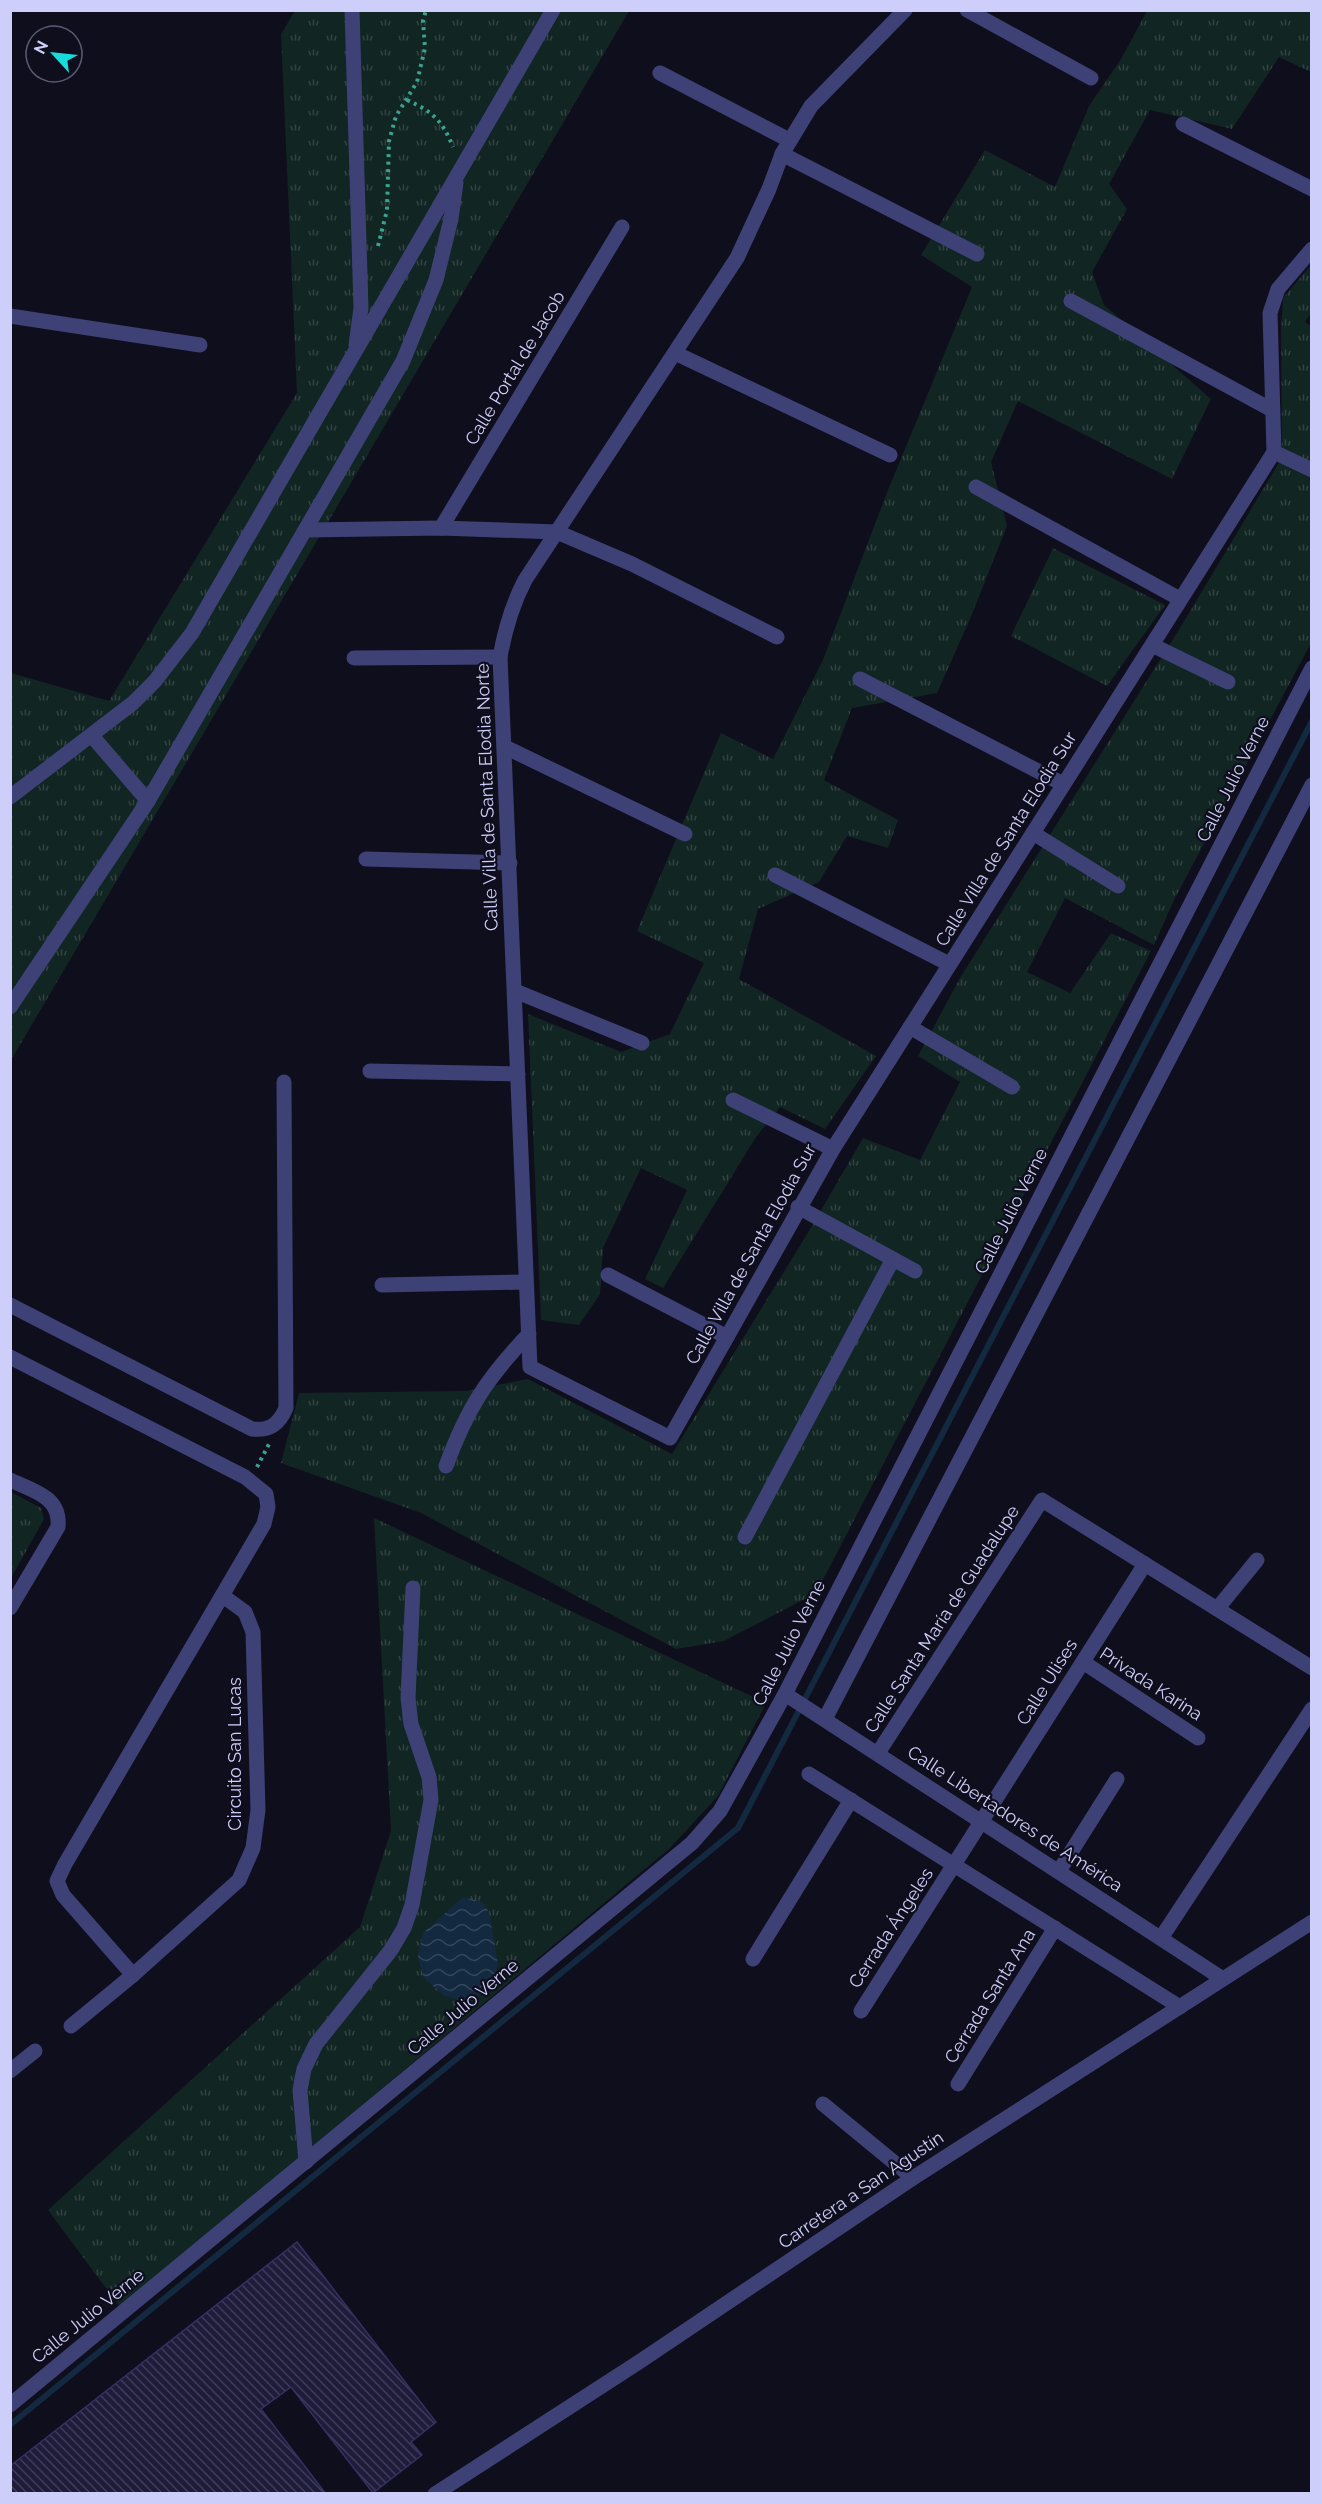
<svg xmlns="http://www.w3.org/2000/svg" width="1322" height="2504" font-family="Raleway,sans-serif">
  <defs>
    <pattern id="park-tufts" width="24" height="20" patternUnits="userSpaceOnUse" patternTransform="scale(1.5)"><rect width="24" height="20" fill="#112522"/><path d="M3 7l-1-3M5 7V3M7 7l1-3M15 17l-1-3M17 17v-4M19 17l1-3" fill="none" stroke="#324343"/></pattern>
    <pattern id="water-waves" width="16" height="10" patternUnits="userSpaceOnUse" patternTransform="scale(1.5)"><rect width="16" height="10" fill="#122940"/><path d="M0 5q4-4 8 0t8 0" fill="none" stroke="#33475c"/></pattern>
    <pattern id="building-back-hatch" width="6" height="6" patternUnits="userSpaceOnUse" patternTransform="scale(1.5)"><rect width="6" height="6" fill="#1f1c3b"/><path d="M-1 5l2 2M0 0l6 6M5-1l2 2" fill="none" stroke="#3e3c58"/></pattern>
  </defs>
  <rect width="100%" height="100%" fill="#0f0e1c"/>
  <!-- park -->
  <g fill="url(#park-tufts)">
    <path d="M295,11H629L11,1060V673L109,701L297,393L281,34Z"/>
    <path d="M1147,11H1311V72L1279,57L1232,129L1150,110L1109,184L1127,209L1092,272L1104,305L1211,399L1172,479L1018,401L991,462L1007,526L970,619L937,693L852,708L824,780L898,820L888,848L847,836L819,882L758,909L739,979L876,1056L825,1129L780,1107L756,1137L663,1288L645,1279L687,1190L641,1168L603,1248L600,1294L579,1325L541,1320L528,1014L621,1052L670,1034L704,963L637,931L721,733L773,759L823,660L888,490L972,287L921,255L985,150L1055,187L1089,106L1121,59Z"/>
    <path d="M1311,265V313L1305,322L1312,327L1311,643L1174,900L1154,945L1065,898L1027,972L1070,993L1111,933L1151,951L816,1593L724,1641L676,1649L421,1513L281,1463L299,1393L466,1391L528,1379L672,1454L809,1231L863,1138L920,1160L960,1082L918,1056L960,978L1180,628L1280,461L1282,450L1281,331L1283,298Z"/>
    <path d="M1053,548L1165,605L1107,686L1011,636Z"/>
    <path d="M11,1492L41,1508L44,1519L11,1578Z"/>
    <path d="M374,1518L766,1703L718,1796L670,1848L120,2307L48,2210L360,1927L391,1831Z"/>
  </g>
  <!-- water -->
  <path fill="url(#water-waves)" d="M463,1897L482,1902L489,1912L498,1964L492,1985L470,2002L444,1996L423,1977L418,1957L423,1933Z"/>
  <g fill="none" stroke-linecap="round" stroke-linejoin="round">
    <!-- stream -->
    <path stroke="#122940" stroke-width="6" d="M10,2425L738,1828L1312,721"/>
  </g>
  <!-- building -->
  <path fill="url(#building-back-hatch)" stroke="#353064" stroke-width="1.5" d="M297,2242L436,2422L411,2442L422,2455L373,2493L291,2387L261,2409L326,2494H10V2466Z"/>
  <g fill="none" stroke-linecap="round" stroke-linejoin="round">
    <!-- path -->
    <g stroke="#3aa291" stroke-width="4" stroke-dasharray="3 4.5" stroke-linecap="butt">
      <path d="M407,100C433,112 442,120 453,147"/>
      <path d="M378,246L387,210L389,141L396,116L417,82L425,48L423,21L426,10"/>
      <path d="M257,1467L269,1444"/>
    </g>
    <!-- minor -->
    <g stroke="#3e4176" stroke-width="15">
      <path d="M352,10L361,308L356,345"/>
      <path d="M905,10L811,106L782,154L769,189L737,258L525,580C512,605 505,629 500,657L530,1367L670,1438L833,1149L1274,452L1270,313L1278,289L1312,249"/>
      <path d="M967,10L1091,78"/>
      <path d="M660,73L789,140"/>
      <path d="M1183,124L1312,189"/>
      <path d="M782,154L977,254"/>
      <path d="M1071,301L1272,410"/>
      <path d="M10,316L200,345"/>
      <path d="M675,353L890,455"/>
      <path d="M1274,452L1312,470"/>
      <path d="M976,487L1180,599"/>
      <path d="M441,528L622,227"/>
      <path d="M306,530L441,528L557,532L632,564L777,637"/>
      <path d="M1152,645L1228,682"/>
      <path d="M354,658L500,657"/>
      <path d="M860,679L1063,784"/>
      <path d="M92,736L148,801"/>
      <path d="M505,747L685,834"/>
      <path d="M10,797L133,703L155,681L192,633L553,10"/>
      <path d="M1033,833L1118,886"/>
      <path d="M366,859L510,863"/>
      <path d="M775,875L949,964"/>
      <path d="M515,991L642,1043"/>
      <path d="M10,1007L148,801L403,361L436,280L451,219L456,183"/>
      <path d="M910,1027L1012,1087"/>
      <path d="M370,1071L518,1074"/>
      <path d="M733,1100L833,1149"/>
      <path d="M798,1207L915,1271"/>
      <path d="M608,1275L727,1337"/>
      <path d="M382,1285L526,1282"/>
      <path d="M10,1305L252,1429C270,1431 279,1424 286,1408L284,1082"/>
      <path d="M10,1357L245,1477L266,1494L268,1507L264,1524L65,1864L57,1881L63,1895L133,1975"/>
      <path d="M446,1466C467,1409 486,1379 529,1334"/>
      <path d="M10,1480C34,1491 61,1497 58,1527L10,1608"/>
      <path d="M745,1537L893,1259"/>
      <path d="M1217,1609L1257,1560"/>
      <path d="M1083,1662L1198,1738"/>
      <path d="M785,1694L1223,1979"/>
      <path d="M825,1719L1312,785"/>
      <path d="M878,1753L1042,1500L1312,1668"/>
      <path d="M809,1774L1180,2007"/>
      <path d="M1059,1871L1117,1779"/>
      <path d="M1161,1938L1312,1709"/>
      <path d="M753,1959L851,1800"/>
      <path d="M861,2011L1145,1564"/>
      <path d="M71,2026L133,1975L239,1880L253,1848L258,1810L253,1632L245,1612L223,1596"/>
      <path d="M10,2071L35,2051"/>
      <path d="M958,2084L1055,1928"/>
      <path d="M823,2104L913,2178"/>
      <path d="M306,2162L300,2090L304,2069L316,2044L391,1950L404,1928L412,1905L431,1800L429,1777L411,1724L408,1698L413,1588"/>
      <path d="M10,2405L692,1843L720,1811L785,1694L1312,668"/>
      <path d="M435,2494L639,2362L913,2178L1312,1922"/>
    </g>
  </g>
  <g text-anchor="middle" stroke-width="4.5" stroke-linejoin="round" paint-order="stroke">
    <!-- street labels -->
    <g font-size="18" fill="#cecefa" stroke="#0f0e1c">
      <text transform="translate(515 368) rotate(-59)" y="6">Calle Portal de Jacob</text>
      <text transform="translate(1233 779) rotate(-63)" y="6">Calle Julio Verne</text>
      <text transform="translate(487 797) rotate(-92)" y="6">Calle Villa de Santa Elodia Norte</text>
      <text transform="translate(1006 839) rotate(-58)" y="6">Calle Villa de Santa Elodia Sur</text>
      <text transform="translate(1011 1211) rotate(-63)" y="6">Calle Julio Verne</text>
      <text transform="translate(751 1254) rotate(-61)" y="6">Calle Villa de Santa Elodia Sur</text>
      <text transform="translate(942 1619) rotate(-57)" y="6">Calle Santa María de Guadalupe</text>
      <text transform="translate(789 1643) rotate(-63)" y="6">Calle Julio Verne</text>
      <text transform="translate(1047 1682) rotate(-58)" y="6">Calle Ulises</text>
      <text transform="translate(1151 1684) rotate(33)" y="6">Privada Karina</text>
      <text transform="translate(235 1754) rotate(-90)" y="6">Circuito San Lucas</text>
      <text transform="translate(1015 1819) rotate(33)" y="6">Calle Libertadores de América</text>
      <text transform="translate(891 1928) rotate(-57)" y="6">Cerrada Ángeles</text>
      <text transform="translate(990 1996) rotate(-58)" y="6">Cerrada Santa Ana</text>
      <text transform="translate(463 2007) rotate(-40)" y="6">Calle Julio Verne</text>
      <text transform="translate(861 2190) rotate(-34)" y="6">Carretera a San Agustín</text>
      <text transform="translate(88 2316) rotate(-39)" y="6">Calle Julio Verne</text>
    </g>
  </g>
  <!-- border -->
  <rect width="1322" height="2504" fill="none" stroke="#cecefa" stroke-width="24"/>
  <!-- north arrow -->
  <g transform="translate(54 54) rotate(297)"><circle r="28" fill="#0f0e1c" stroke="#5b5b75" stroke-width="1.5"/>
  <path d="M0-4.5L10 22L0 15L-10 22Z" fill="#18dbdb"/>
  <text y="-9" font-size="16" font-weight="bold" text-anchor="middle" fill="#cecefa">N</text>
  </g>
</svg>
